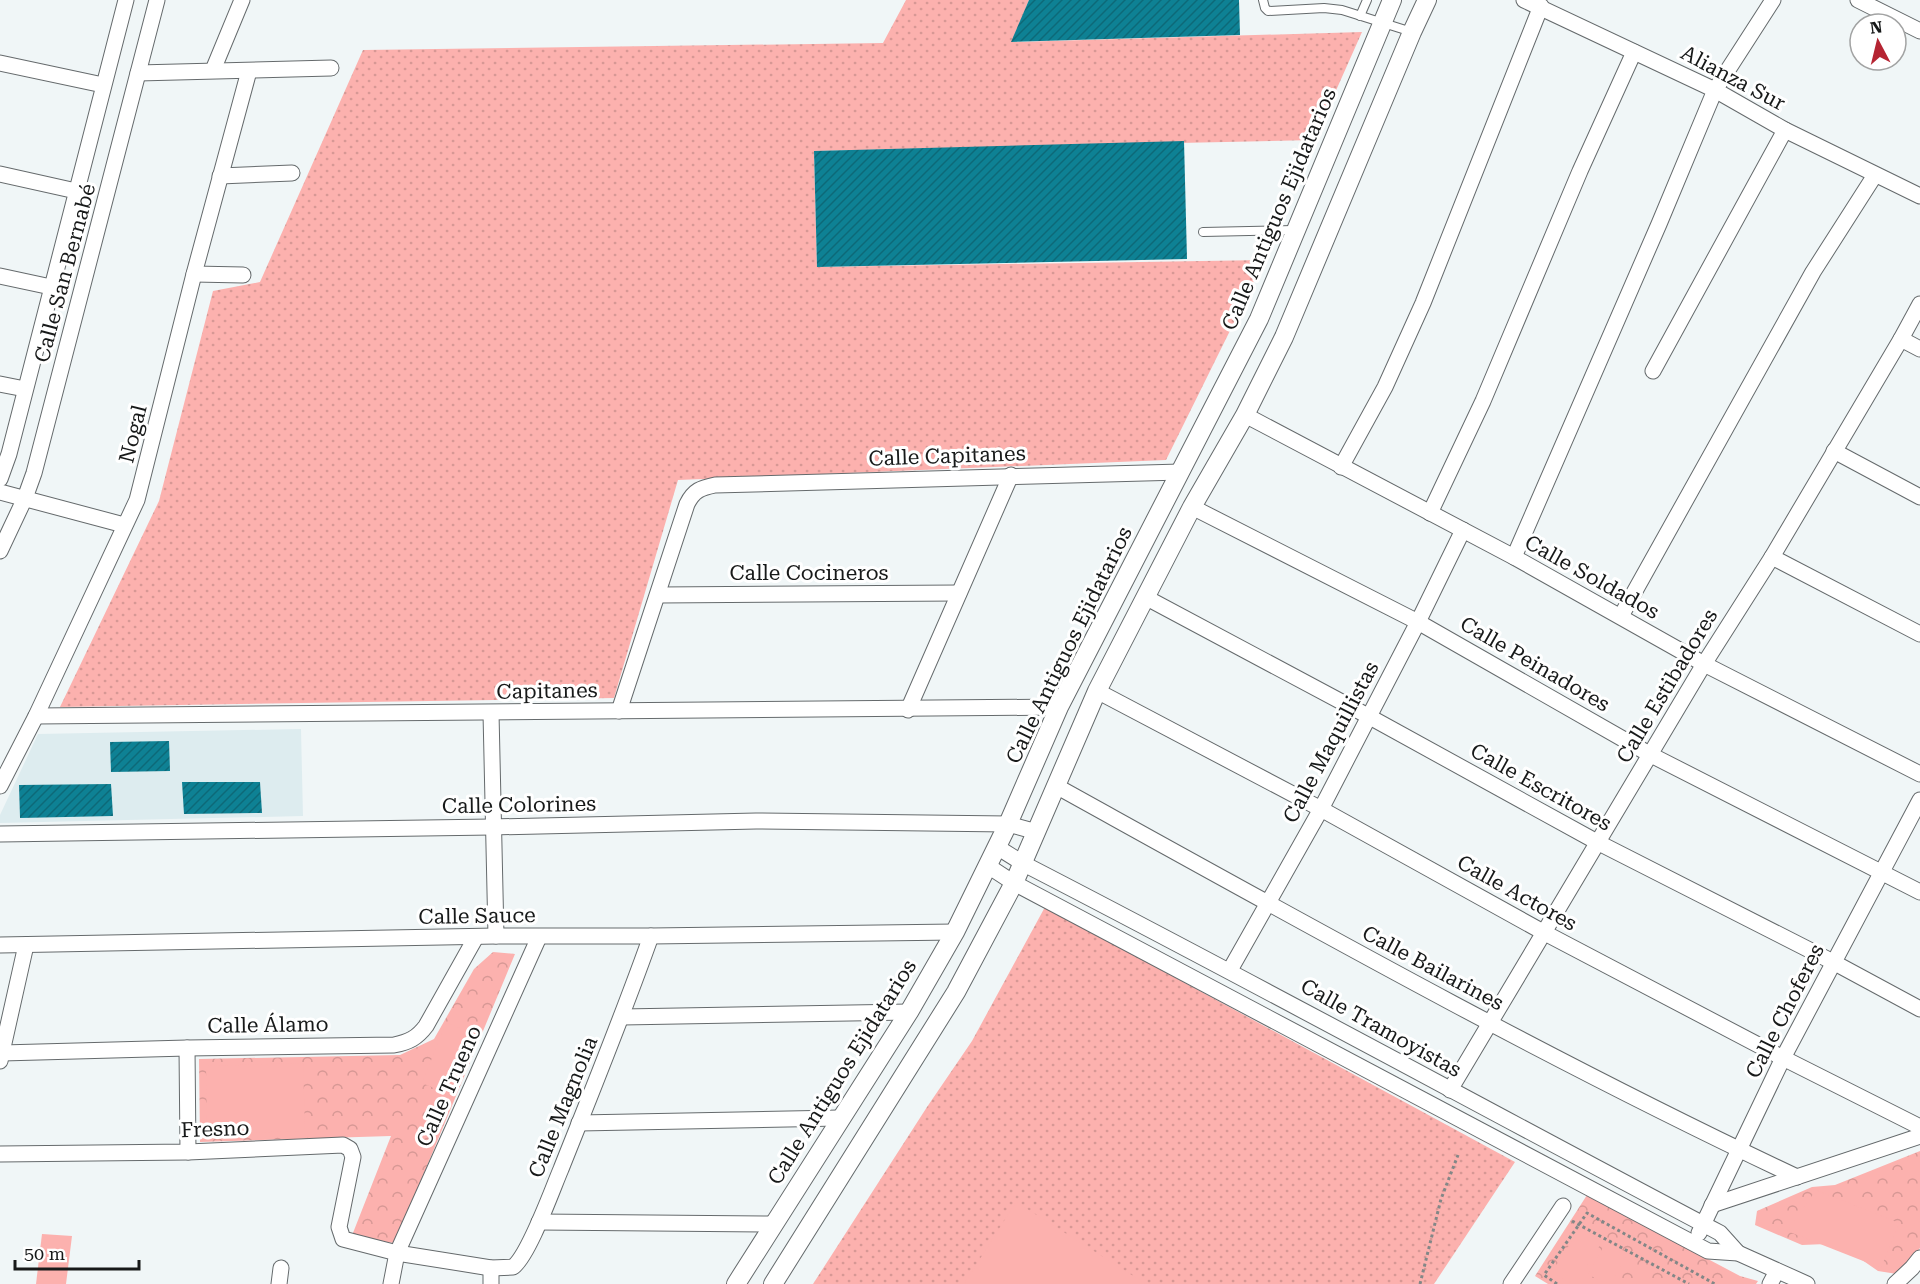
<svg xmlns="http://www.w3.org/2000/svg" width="1920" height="1284" font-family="'Roboto Serif',serif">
  <defs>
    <pattern id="grass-dots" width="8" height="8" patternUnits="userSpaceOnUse" patternTransform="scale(1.5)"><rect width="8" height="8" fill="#fcb1ae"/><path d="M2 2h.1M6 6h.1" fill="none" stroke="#d79895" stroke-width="1.8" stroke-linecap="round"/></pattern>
    <pattern id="park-crowns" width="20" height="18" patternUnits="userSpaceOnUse" patternTransform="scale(1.5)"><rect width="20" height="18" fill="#fcb1ae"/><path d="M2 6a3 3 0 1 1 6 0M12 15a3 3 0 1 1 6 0" fill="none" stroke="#d79895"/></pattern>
    <pattern id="building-hatch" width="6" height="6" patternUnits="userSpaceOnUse" patternTransform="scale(1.5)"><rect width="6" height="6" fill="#0e8194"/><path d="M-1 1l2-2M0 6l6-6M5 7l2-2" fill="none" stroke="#0d6978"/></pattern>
  </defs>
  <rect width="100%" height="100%" fill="#f0f6f7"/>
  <!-- built -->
  <path fill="#ddecef" d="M301,729L303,816L0,823V815L38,734Z"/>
  <!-- grass -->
  <g fill="url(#grass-dots)">
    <path d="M906,0H1029L1012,42L1362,32L1314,140L814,151L817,267L1265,260L1166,460L678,480L614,698L60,707L159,501L213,291L260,282L363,50L883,43Z"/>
    <path d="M1045,907L1515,1162L1434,1284H813L927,1107L972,1041Z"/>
  </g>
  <!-- park -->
  <g fill="url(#park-crowns)">
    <path d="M493,952L515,954L395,1243L351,1238L391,1136L200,1142L199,1059L400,1055L434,1039L474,969Z"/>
    <path d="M1920,1151V1248L1897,1274L1878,1271L1852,1253L1826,1244L1802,1245L1755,1225L1757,1211L1812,1187L1835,1185Z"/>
    <path d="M1587,1195L1740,1276L1758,1281L1756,1284H1548L1535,1276Z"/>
  </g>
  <!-- pitch -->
  <g fill="#fcb1ae">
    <path d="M446,1023L478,1034L453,1096L422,1083Z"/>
    <path d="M303,1063L305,1131L207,1134L206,1066Z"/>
    <path d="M1816,1190L1899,1223L1881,1268L1787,1231Z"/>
    <path d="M1016,1202L1146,1284H964Z"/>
    <path d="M1580,1228L1602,1242L1576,1284H1571L1552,1272Z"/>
    <path d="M42,1234L72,1236L66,1284H36Z"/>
    <path d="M1606,1242L1628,1253L1611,1284H1605L1588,1274Z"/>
  </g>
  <!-- building -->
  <g fill="url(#building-hatch)">
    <path d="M1029,0H1239L1240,35L1011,42Z"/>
    <path d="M1184,141L1187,259L817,267L814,151Z"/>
    <path d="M169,741L170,771L111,772L110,742Z"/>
    <path d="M182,782H260L262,813L184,814Z"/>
    <path d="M111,784L113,816L20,818L19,785Z"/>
  </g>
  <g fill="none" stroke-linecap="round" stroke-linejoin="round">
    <defs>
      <g id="service">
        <path d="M1263,0L1265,8L1268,11L1324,8L1342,10L1412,32"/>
        <path d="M1360,16L1367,0"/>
        <path d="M1203,232L1294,230"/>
      </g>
      <g id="minor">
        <path d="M1524,0L1715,90L1785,130L1920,196"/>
        <path d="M1858,0L1920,31"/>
        <path d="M0,63L103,85"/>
        <path d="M213,70L242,0"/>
        <path d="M138,73L331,68"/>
        <path d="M0,174L76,191"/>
        <path d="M220,176L292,173"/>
        <path d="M194,274L243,275"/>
        <path d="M0,276L51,287"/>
        <path d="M1901,339L1920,349"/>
        <path d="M1653,371L1785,130"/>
        <path d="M0,384L25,389"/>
        <path d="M1245,415L1514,557L1704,664L1920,774"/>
        <path d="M1834,451L1920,497"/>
        <path d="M1341,467L1385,387L1423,303L1541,6"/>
        <path d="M0,479L9,454L126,0"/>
        <path d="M0,492L124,525"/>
        <path d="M1192,507L1418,622L1651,755L1920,892"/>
        <path d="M1430,513L1483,401L1580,171L1634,52"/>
        <path d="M0,551L25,498L34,473L157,0"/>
        <path d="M1514,557L1659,224L1715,90L1773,0"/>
        <path d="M1772,557L1920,634"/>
        <path d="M659,595L959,593"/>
        <path d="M1145,597L1368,716L1597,842L1833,962L1920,1009"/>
        <path d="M1621,616L1813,272L1875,175"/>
        <path d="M1097,691L1321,809L1543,932L1783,1058L1920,1127"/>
        <path d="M908,710L1011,475"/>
        <path d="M619,711L687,504C694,490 701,488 715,485L1181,472"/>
        <path d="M491,713L496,936"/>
        <path d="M36,716L1059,707"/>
        <path d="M0,786L36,716L137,500L194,274L249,71"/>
        <path d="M1056,786C1300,921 1544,1058 1797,1177"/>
        <path d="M0,834L492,827L756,821L1008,824L1037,832"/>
        <path d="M997,847L1024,864C1257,984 1487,1110 1720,1233L1738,1253"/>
        <path d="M988,866L1014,883L1708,1251L1738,1253L1807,1284"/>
        <path d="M0,945L496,936H651L955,932"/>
        <path d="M1230,970L1321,809L1418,622L1463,530"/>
        <path d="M622,1017L909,1012"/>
        <path d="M187,1048L188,1152"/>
        <path d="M2,1053L187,1048L394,1045C409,1042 417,1038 426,1026L476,937"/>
        <path d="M0,1061L26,945"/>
        <path d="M1450,1090L1704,664L1772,557L1901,339L1920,304"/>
        <path d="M579,1123L839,1118"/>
        <path d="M0,1154L188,1152L343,1145L350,1149L353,1157L339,1227L343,1239L397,1253L491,1268L513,1267C529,1255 552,1190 561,1169C592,1091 623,1015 651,936"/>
        <path d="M1712,1205L1920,1136"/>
        <path d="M539,1222L773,1224"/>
        <path d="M1699,1233L1783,1058L1920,800"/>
        <path d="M279,1284L281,1268"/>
        <path d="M391,1284L397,1253L539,937"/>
        <path d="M491,1284V1268"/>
        <path d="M1511,1284L1563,1206"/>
        <path d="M1770,1284L1777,1271"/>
        <path d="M1895,1284L1912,1268L1920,1258"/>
      </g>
      <g id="tertiary">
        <path d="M736,1284L909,1012L955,932L1008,824L1059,707L1259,319L1392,0"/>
        <path d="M773,1284L956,992L1014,883L1097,691L1192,507L1245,415L1284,337L1412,32L1427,0"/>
      </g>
    </defs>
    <!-- service casing -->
    <use href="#service" stroke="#656a6c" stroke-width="10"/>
    <!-- minor casing -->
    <use href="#minor" stroke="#656a6c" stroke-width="17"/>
    <!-- tertiary casing -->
    <use href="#tertiary" stroke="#656a6c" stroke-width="20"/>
    <!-- path -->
    <g stroke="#838787" stroke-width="3" stroke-dasharray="3 3" stroke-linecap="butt">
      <path d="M1572,1221L1689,1284"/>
      <path d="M1420,1284L1441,1199L1458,1155"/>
      <path d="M1557,1284L1544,1275L1587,1213L1715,1284"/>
    </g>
    <!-- service -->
    <use href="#service" stroke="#fff" stroke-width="8"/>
    <!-- minor -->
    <use href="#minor" stroke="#fff" stroke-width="15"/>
    <!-- tertiary -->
    <use href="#tertiary" stroke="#fff" stroke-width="18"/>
  </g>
  <g text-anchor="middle" stroke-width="6" stroke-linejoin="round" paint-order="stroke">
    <!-- street labels -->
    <g font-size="21" fill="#171919" stroke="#fff">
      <text transform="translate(1733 78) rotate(28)" y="7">Alianza Sur</text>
      <text transform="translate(1279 209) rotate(-67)" y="7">Calle Antiguos Ejidatarios</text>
      <text transform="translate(65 273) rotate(-75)" y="7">Calle San Bernabé</text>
      <text transform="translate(133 434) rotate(-76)" y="7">Nogal</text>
      <text transform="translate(947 456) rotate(-2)" y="7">Calle Capitanes</text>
      <text x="809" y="580">Calle Cocineros</text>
      <text transform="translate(1592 577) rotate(29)" y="7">Calle Soldados</text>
      <text transform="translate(1069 645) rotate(-64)" y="7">Calle Antiguos Ejidatarios</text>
      <text transform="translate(1535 664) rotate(30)" y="7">Calle Peinadores</text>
      <text transform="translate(1667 686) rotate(-59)" y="7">Calle Estibadores</text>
      <text transform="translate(547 691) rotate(-1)" y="7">Capitanes</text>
      <text transform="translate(1331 742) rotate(-62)" y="7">Calle Maquillistas</text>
      <text transform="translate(1541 787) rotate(29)" y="7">Calle Escritores</text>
      <text transform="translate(519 805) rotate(-1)" y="7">Calle Colorines</text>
      <text transform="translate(1517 893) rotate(29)" y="7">Calle Actores</text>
      <text transform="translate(477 916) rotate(-1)" y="7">Calle Sauce</text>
      <text transform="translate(1433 968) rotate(28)" y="7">Calle Bailarines</text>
      <text transform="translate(1785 1011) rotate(-63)" y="7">Calle Choferes</text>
      <text transform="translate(268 1025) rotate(-1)" y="7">Calle Álamo</text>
      <text transform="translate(1381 1028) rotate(29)" y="7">Calle Tramoyistas</text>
      <text transform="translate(842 1072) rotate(-58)" y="7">Calle Antiguos Ejidatarios</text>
      <text transform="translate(449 1086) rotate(-66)" y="7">Calle Trueno</text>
      <text transform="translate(563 1107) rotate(-68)" y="7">Calle Magnolia</text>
      <text transform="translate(215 1129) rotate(-2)" y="7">Fresno</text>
    </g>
  </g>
  <!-- north arrow -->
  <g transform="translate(1878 42) rotate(353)"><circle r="28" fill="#ffffff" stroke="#a2a3a3" stroke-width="1.5"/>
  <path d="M0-4.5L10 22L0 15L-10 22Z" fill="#b52432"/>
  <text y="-9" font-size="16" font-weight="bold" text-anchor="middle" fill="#171919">N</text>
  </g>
  <!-- scale -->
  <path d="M15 1260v9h124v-9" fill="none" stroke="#171919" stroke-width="3"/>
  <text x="24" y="1260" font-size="18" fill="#171919" stroke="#ffffff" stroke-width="4.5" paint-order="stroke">50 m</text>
</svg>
